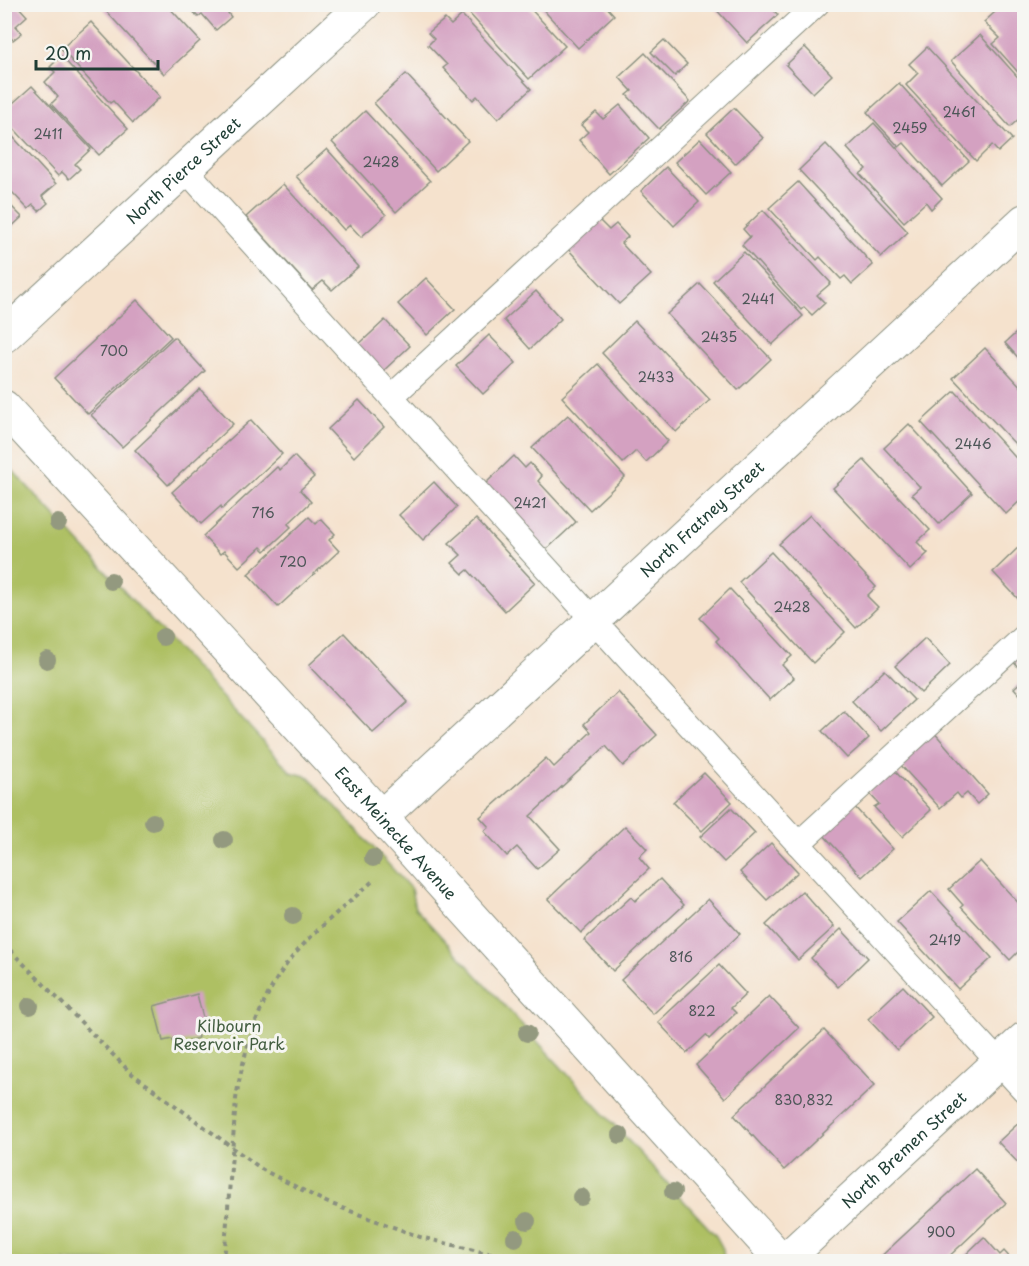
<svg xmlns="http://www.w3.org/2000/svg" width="1029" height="1266" font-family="'Playpen Sans',sans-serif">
  <rect width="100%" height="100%" fill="#f6f6f2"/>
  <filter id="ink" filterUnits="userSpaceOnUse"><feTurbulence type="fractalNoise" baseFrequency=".0167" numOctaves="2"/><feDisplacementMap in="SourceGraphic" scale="12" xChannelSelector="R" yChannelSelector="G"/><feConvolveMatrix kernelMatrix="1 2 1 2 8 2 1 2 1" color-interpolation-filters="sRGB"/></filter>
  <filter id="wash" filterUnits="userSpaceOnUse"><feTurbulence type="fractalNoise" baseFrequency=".008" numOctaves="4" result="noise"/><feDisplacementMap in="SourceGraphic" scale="24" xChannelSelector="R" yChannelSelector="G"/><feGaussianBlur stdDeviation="1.35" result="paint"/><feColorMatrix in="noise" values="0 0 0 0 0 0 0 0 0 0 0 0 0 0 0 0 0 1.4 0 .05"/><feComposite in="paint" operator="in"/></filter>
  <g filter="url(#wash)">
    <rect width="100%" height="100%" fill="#f5e2cd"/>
    <!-- green -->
    <path fill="#aec063" stroke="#667e4c" stroke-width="1.5" d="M4,461L291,772L309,777L411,889L415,908L716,1236L723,1249L724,1261H5Z"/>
    <g id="blocks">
      <!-- building -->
      <g fill="#d4a1c1">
        <path d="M4,4H16L27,16L16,26L22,33L13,40L7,34L4,37Z"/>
        <path d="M109,4H166L200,41L164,74L104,9Z"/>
        <path d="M186,4H237L228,13L231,17L216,30L202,14L198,17Z"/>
        <path d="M471,4H526L565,46L529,79L467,11L472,6Z"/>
        <path d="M538,4H604L614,15L578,48Z"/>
        <path d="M711,4H768L778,15L747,43Z"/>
        <path d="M1004,4H1017L1024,13V79L993,44L1000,38L984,22Z"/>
        <path d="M462,15L531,89L498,119L477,96L473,100L443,68L447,65L428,45L434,39L428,33L445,19L451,25Z"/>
        <path d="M91,22L160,97L133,123L113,101L110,103L61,49Z"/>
        <path d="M980,35L1024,84V114L1010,127L951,61Z"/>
        <path d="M664,40L687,64L675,76L651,52Z"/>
        <path d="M805,47L832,75L813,93L786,65Z"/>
        <path d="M927,47L1012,139L998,152L992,145L976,161L906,85L918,73L909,64Z"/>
        <path d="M645,53L690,101L659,129L627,95L632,91L619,77Z"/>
        <path d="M61,56L128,129L99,155L51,104L58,97L45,82L55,72L50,67Z"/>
        <path d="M406,74L468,141L436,171L374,103Z"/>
        <path d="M899,83L969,161L942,186L904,143L899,147L867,112Z"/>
        <path d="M32,86L91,149L75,164L80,169L69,179L62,172L58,176L4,118V111Z"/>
        <path d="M620,105L649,138L609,174L579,140L588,132L581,125L596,112L603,119Z"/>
        <path d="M734,108L763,138L735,164L707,133Z"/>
        <path d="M365,111L430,181L396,212L332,142Z"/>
        <path d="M874,123L942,198L931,209L926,202L904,222L860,174L866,169L847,148Z"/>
        <path d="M4,127L56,184L42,196L48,203L39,211L33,205L28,209L12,192L10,194L4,188Z"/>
        <path d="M700,139L731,172L706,195L675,162Z"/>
        <path d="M826,144L908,232L881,257L799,170Z"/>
        <path d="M327,149L386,215L361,237L350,225L344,230L296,176Z"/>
        <path d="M666,167L699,202L674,226L641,191Z"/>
        <path d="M798,182L873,265L852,284L845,276L841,279L820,257L817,260L769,208Z"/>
        <path d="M283,184L358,267L332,290L323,281L312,290L246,217Z"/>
        <path d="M4,199L22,217L4,234Z"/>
        <path d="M763,210L831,283L817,295L825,303L812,315L804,307L801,310L742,245L750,237L743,229Z"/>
        <path d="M598,219L609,230L616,224L628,237L621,243L651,275L619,304L567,248Z"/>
        <path d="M744,252L803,316L772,345L713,281Z"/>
        <path d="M426,278L455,309L427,335L398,304Z"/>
        <path d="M700,284L771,359L738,390L667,314Z"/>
        <path d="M536,291L561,319L530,349L504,320Z"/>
        <path d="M137,300L171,337L88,414L54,378Z"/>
        <path d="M385,320L410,346L381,373L356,347Z"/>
        <path d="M635,321L710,400L676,432L602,353Z"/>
        <path d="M1024,326V364L1005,343Z"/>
        <path d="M489,335L516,363L483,394L456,366Z"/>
        <path d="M174,337L205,371L122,447L91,415Z"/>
        <path d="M985,348L1024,390V437L1016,445L953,378Z"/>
        <path d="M598,364L668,441L646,462L636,451L623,463L562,397Z"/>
        <path d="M200,389L233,424L168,485L135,450Z"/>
        <path d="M955,391L1024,467V497L1006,514L921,422Z"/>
        <path d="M359,400L384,427L354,457L328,429Z"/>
        <path d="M568,415L625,477L590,510L532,448Z"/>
        <path d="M251,420L282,454L222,509L221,506L201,524L172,492Z"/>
        <path d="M909,424L972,493L939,524L912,494L920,487L884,448Z"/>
        <path d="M294,456L314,477L300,490L311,502L288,524L291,527L265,551L261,547L239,567L224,551L220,554L203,536L277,467L280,470Z"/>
        <path d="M514,456L525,468L530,463L542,476L538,481L576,522L546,550L484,485Z"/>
        <path d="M864,460L930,530L917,542L928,553L910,570L833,488Z"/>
        <path d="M434,482L457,507L423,540L399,515Z"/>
        <path d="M810,515L876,587L867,596L878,607L856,628L779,544Z"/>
        <path d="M309,517L316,524L321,519L335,534L329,540L339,551L278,607L248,574Z"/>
        <path d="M476,519L535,583L505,611L468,570L463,574L452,563L461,555L449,543Z"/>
        <path d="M1024,542V599L1021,602L993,572Z"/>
        <path d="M771,552L845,632L813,663L739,582Z"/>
        <path d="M730,589L792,656L782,665L794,678L770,700L716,641L719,638L700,618Z"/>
        <path d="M344,633L408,702L373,733L309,665Z"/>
        <path d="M925,638L950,665L921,693L895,666Z"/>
        <path d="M1024,649V674L1012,660Z"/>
        <path d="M885,670L914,700L881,731L852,701Z"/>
        <path d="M1024,679V699L1014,688Z"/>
        <path d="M618,692L657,735L623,766L606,746L530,816L560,849L537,869L517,847L507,856L484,831L489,827L480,817L546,758L554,767L591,732L584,724Z"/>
        <path d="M844,711L869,738L847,758L822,731Z"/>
        <path d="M932,730L988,794L977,804L967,793L961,798L957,793L940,808L897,761Z"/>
        <path d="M892,768L931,810L902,837L874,807L879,804L867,791Z"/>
        <path d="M704,773L732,802L702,831L673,802Z"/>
        <path d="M852,804L893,849L862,877L821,832Z"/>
        <path d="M731,808L755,833L724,862L700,837Z"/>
        <path d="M625,826L647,849L639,857L649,869L581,933L548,899Z"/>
        <path d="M771,843L798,872L767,900L740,872Z"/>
        <path d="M980,861L1024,909V946L1010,960L961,907L963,905L949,889Z"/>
        <path d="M660,879L684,905L613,971L584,940L631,897L635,901Z"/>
        <path d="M802,891L834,927L798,960L766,925Z"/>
        <path d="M931,891L992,958L958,989L897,922Z"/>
        <path d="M708,899L740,934L653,1014L621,980Z"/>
        <path d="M841,929L868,958L838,987L811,958Z"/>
        <path d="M719,965L746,994L731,1008L736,1013L709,1039L706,1035L687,1053L658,1022Z"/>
        <path d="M903,986L932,1017L897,1050L868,1019Z"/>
        <path d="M197,994L206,1030L197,1033L198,1038L174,1044L172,1039L163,1041L154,1006Z"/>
        <path d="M769,996L799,1028L725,1098L696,1065Z"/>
        <path d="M824,1030L875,1085L784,1170L734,1115Z"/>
        <path d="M1024,1118V1169L998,1142Z"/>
        <path d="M975,1169L1006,1203L943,1262H875Z"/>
        <path d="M984,1237L1000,1255L1004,1251L1014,1262H958Z"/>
      </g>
    </g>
  </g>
  <g filter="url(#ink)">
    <use href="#blocks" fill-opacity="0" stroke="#8a9080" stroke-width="1.5"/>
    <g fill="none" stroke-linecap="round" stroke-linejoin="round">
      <defs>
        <g id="lane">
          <path d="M185,169L626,656L1024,1090"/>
          <path d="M391,397L817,4"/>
          <path d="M798,844L1024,637"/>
        </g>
        <g id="street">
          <path id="s1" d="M4,336L364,4"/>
          <path id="s2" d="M4,407L346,778L783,1262"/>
          <path id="s3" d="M381,817L1024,221"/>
          <path id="s4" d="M783,1262L1024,1039"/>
        </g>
      </defs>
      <!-- lane casing -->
      <use href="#lane" stroke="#8a9080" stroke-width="26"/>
      <!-- street casing -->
      <use href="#street" stroke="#8a9080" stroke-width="35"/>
      <!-- path -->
      <g stroke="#8a9080" stroke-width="4" stroke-dasharray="4.5 4.5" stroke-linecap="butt">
        <path d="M4,944L131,1073L263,1170L326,1202L420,1237L482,1252L555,1262"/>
        <path d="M4,1250L10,1262"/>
        <path d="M224,1262L236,1099C244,1048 261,994 294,955C318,927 348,904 375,879"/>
        <path d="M690,1262L718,1260"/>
      </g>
      <!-- lane -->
      <use href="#lane" stroke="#fff" stroke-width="24"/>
      <!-- street -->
      <use href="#street" stroke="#fff" stroke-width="33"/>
    </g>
    <!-- trees -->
    <g fill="#93997f">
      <circle cx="58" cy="523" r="9"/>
      <circle cx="111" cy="581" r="9"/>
      <circle cx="163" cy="637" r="9"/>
      <circle cx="47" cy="660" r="9"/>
      <circle cx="153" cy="822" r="9"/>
      <circle cx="224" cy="840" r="9"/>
      <circle cx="373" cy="858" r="9"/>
      <circle cx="293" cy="916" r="9"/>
      <circle cx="30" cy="1006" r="9"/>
      <circle cx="527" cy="1033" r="9"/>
      <circle cx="620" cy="1135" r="9"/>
      <circle cx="673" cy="1192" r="9"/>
      <circle cx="581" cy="1197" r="9"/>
      <circle cx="527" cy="1221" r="9"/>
      <circle cx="515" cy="1238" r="9"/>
    </g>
  </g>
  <g text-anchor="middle" stroke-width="6" stroke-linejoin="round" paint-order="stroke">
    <!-- number labels -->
    <g font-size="14" fill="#4c5657">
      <text x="959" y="117">2461</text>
      <text x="910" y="133">2459</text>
      <text x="48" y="139">2411</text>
      <text x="381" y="167">2428</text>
      <text x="758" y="304">2441</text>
      <text x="719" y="342">2435</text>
      <text x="114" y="356">700</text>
      <text x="656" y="382">2433</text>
      <text x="973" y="449">2446</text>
      <text x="530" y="508">2421</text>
      <text x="263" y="518">716</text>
      <text x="293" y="567">720</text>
      <text x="792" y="612">2428</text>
      <text x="945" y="945">2419</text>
      <text x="681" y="962">816</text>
      <text x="702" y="1016">822</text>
      <text x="804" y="1105">830,832</text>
      <text x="941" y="1237">900</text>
    </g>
    <!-- street labels -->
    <g font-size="16" fill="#1f3d34" stroke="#f6f6f2">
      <text dy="6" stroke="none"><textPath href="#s1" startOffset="244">North Pierce Street</textPath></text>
      <text dy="6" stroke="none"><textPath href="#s3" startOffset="438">North Fratney Street</textPath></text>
      <text dy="6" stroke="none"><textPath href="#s2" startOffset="579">East Meinecke Avenue</textPath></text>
      <text dy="6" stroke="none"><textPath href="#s4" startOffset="165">North Bremen Street</textPath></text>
    </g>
    <!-- park labels -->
    <g font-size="16" fill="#435e40" stroke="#f6f6f2">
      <text x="229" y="1032">Kilbourn<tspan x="229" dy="18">Reservoir Park</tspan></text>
    </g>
  </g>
  <!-- margin -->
  <rect width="1029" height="1266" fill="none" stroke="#f6f6f2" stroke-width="24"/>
  <!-- scale -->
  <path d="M36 60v9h122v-9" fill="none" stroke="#1f3d34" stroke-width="3"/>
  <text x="45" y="60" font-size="18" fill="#1f3d34" stroke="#f6f6f2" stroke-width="4.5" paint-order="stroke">20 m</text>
</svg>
